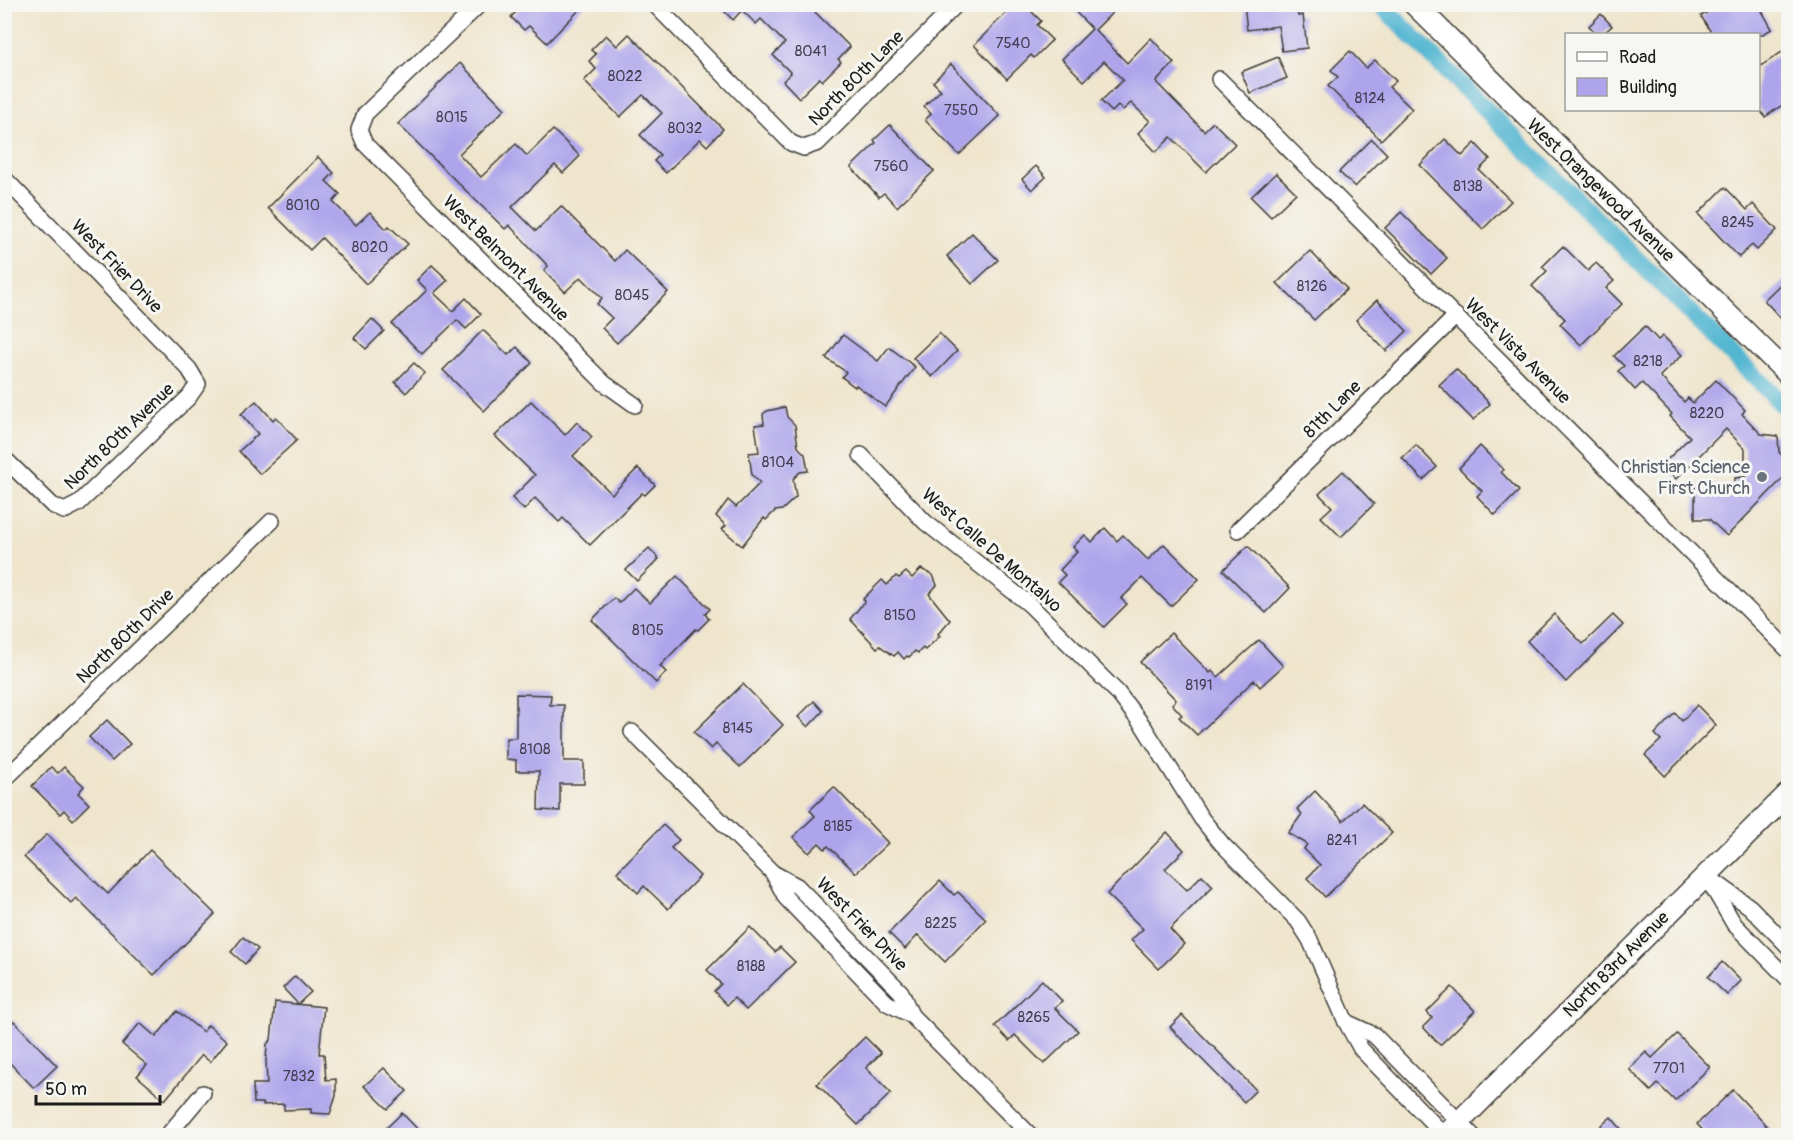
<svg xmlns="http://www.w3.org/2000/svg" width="1793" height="1140" font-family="Pangolin,sans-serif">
  <rect width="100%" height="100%" fill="#f6f6f2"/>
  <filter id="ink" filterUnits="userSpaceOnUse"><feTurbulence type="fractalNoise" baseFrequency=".0167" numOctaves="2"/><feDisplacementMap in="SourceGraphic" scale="12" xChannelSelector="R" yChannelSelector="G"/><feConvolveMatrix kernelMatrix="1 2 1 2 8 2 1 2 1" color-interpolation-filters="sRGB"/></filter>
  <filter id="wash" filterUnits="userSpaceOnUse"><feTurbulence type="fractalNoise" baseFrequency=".008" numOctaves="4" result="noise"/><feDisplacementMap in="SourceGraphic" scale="24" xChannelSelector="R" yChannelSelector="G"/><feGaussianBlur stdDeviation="1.35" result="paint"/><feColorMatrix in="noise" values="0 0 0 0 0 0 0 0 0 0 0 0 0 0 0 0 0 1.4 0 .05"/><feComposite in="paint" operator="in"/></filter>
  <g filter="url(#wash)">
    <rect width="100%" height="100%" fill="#efe5cc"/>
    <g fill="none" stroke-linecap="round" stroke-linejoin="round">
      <!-- canal -->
      <path stroke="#52b6d1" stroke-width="18" d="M1380,4L1788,410"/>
    </g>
    <g id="blocks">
      <!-- building -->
      <g fill="#ada4eb">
        <path d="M524,4H585L547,43L529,26L524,30L511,17Z"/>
        <path d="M717,4H807L850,47L838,59L841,62L822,81L819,78L799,98L783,81L791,73L773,55L785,43L761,19L756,24L742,10L733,20Z"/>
        <path d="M1015,4H1024L1041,21L1037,25L1052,40L1034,58L1031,55L1007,79L974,45Z"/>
        <path d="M1068,4H1121L1095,30L1127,63L1151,38L1174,63L1156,82L1204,131L1213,122L1235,144L1206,172L1171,137L1156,152L1138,133L1150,121L1131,103L1123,110L1118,106L1112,112L1101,101L1123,80L1104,61L1084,81L1062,59L1092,29Z"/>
        <path d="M1244,4H1296L1298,16L1303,15L1307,48L1282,51L1278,26L1247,30Z"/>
        <path d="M1721,4H1758L1772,29L1763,34H1712L1701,16Z"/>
        <path d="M1601,14L1612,26L1603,34H1597L1589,26Z"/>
        <path d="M629,34L723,129L707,146L700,139L666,173L654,161L660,155L640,135L662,113L643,95L620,117L584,81L596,69L589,61L596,54L591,50L606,35L617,46Z"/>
        <path d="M1788,48V101L1765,117L1758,107V68Z"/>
        <path d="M1350,51L1366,68L1375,60L1396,81L1389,87L1412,109L1381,140L1328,86L1338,77L1331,70Z"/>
        <path d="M1278,57L1287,78L1250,93L1241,72Z"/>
        <path d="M460,63L505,109L459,154L481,177L516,144L527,156L553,130L580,156L563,173L555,165L512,207L536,231L561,206L615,261L625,250L668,292L617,343L602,328L612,318L597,304L602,298L581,277L565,292L544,270L548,266L509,225L505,229L398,124Z"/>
        <path d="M951,64L1000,116L959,155L925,120L931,114L924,106L941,90L933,82Z"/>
        <path d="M890,125L934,171L897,207L884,193L879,197L851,167L876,143L874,140Z"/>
        <path d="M1372,139L1387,154L1355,187L1339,172Z"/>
        <path d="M1445,139L1462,156L1475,143L1490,159L1479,170L1511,201L1483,229L1420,165Z"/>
        <path d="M318,157L334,173L326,181L340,194L333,202L356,225L370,212L386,229L389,226L408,244L366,284L322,238L310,250L268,208Z"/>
        <path d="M1036,166L1046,177L1032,190L1022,179Z"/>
        <path d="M1276,173L1296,193L1271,217L1251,197Z"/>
        <path d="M1725,187L1747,210L1753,204L1777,230L1757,250L1752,245L1739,257L1698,214Z"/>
        <path d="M1401,212L1447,258L1431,274L1385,228Z"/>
        <path d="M972,233L998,260L972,284L947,256Z"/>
        <path d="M1563,246L1588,271L1596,263L1614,281L1606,288L1622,304L1581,345L1560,324L1565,319L1532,286L1547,271L1542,267Z"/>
        <path d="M1310,251L1347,289L1314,320L1277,283Z"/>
        <path d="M432,265L448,280L434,293L453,311L466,298L481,314L466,329L457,320L422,354L392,324L427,290L417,280Z"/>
        <path d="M1788,277V326L1764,300Z"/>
        <path d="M1377,300L1407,331L1386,351L1356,320Z"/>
        <path d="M372,319L384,331L366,349L354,338Z"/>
        <path d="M1645,326L1658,340L1663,336L1682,355L1660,376L1684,402L1688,398L1693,403L1716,380L1745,410L1742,414L1761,434L1778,436L1779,452L1788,462V473L1727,536L1709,519H1695V484L1734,486L1735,478L1745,477V449L1726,429L1676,479L1662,465L1690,437L1670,416L1672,414L1642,383L1635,390L1618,371L1624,366L1614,356Z"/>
        <path d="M483,330L508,355L517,347L532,363L484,411L443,370Z"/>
        <path d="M939,333L957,351L932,377L913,358Z"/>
        <path d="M843,335L878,361L889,347L915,367L885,407L856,385L855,387L842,377L846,372L826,358Z"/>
        <path d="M414,363L425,373L406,393L395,382Z"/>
        <path d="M1456,369L1490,404L1473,420L1439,385Z"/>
        <path d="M256,401L273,420L276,417L297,440L260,474L239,451L258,434L241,414Z"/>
        <path d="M531,401L565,435L577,422L592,437L573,456L612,494L638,468L655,485L645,495L642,493L590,545L563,518L559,522L535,498L524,510L512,498L535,475L495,436Z"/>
        <path d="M785,407L787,417L795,425L798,447L805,454L808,471L800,472L793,479L796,497L782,510L775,511L766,520L764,518L742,546L722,529L726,526L716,516L728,500L736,507L760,483L752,475L749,453L759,452L755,425L764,424L763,414L767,411Z"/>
        <path d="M1416,445L1437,467L1423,480L1402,458Z"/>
        <path d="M1480,446L1504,470L1501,472L1519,491L1495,515L1477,496L1482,491L1459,468Z"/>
        <path d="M1343,471L1374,504L1341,537L1321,517L1332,507L1319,494Z"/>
        <path d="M1105,528L1117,541L1123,535L1148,560L1164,544L1199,579L1171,606L1142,578L1121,599L1127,604L1104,627L1058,582L1065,575L1060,570L1077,552L1073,547L1085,535L1092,542Z"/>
        <path d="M1248,546L1290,588L1266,613L1223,570Z"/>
        <path d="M649,548L659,559L637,581L626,570Z"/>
        <path d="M921,569L933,575L937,585L929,594L950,620L938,634L940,636L925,650L923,648L918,653L915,651L909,657L907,656L904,659L898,652L894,656L880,646L877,648L850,619L865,601L863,599L882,580L887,585L896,576L899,578L906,572L912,578Z"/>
        <path d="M677,576L710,609L705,614L709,619L698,630L696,629L660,666L666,672L656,683L592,620L614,598L619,603L634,588L650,603Z"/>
        <path d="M1554,614L1583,644L1613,615L1623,625L1566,682L1527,641Z"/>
        <path d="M1171,633L1210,673L1212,671L1218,677L1259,640L1283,666L1260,687L1254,680L1197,735L1179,717L1182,715L1172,704L1176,700L1140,662Z"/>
        <path d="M743,684L783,725L740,767L716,744L711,749L694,732Z"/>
        <path d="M516,694L551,695L550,705H564V761H584V784H560V811L538,810L539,771H516V760L506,759V738H516Z"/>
        <path d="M814,701L823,711L808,727L798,717Z"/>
        <path d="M1697,705L1716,725L1665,776L1645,755L1661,740L1655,734L1675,713L1682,721Z"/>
        <path d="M107,720L130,744L112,761L89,737Z"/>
        <path d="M51,767L58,773L64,767L84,786L78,793L89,804L73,820L64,810L60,814L32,786Z"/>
        <path d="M834,787L888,843L856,873L828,846L825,849L819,843L809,853L793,837L815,816L810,810Z"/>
        <path d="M1315,791L1343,821L1362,803L1392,833L1325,897L1307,878L1320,865L1304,849L1307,844L1288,833L1302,814L1297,809Z"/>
        <path d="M663,825L679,840L671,848L700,876L668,909L644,886L638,893L617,872Z"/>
        <path d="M1167,832L1184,850L1165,869L1187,890L1202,875L1213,886L1170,929L1184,944L1159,969L1131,940L1143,929L1107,894Z"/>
        <path d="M47,834L108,894L150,850L215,914L154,975L76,898L71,903L24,857Z"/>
        <path d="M940,881L954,895L958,892L986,919L945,962L918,935L905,949L889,933Z"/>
        <path d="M750,927L775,952L780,947L795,962L746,1010L734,998L727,1005L714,991L721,984L707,970Z"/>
        <path d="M243,937L258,949L245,964L231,952Z"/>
        <path d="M1722,962L1741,981L1727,995L1708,977Z"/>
        <path d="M295,976L311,992L298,1004L283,988Z"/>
        <path d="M1042,980L1062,1001L1055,1008L1078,1031L1044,1064L1015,1035L1009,1041L995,1026Z"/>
        <path d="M1452,987L1475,1011L1440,1045L1423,1027L1432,1018L1427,1012Z"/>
        <path d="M275,1002L324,1007L319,1054H324L326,1080L336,1079V1096L330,1114L311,1113V1109L284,1110V1104L263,1105V1103H254L253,1084H267L266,1061L267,1044L271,1040Z"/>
        <path d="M177,1011L203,1032L208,1025L227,1041L210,1062L202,1055L165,1100L137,1076L147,1065L122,1044L140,1023L156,1037Z"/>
        <path d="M1182,1015L1256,1090L1244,1102L1170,1027Z"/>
        <path d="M14,1021L57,1066L34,1088L4,1057V1030Z"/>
        <path d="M1677,1034L1710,1067L1675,1101L1658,1084L1651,1091L1629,1069L1646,1052L1652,1058Z"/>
        <path d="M865,1037L881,1053L866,1068L891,1093L858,1125L817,1084Z"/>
        <path d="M384,1068L407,1091L388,1109L364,1086Z"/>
        <path d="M1733,1090L1776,1136H1708L1697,1124Z"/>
        <path d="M402,1113L424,1136H378Z"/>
        <path d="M1611,1117L1627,1136H1590Z"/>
      </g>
    </g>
  </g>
  <g filter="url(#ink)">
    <use href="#blocks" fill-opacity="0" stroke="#3c3a36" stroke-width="1.5"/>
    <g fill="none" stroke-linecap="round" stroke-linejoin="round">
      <defs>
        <g id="street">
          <path d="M480,4L365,114L359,130L365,144L604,383L635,405"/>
          <path d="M654,4L791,143L804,148L818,143L957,4"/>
          <path d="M1219,79L1788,650"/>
          <path d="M4,178L189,369L198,384L189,397L78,504L64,511L52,505L4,458"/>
          <path d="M861,455L925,522L1029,604L1117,692L1144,727L1201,818L1222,844L1298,921L1310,940L1346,1022L1361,1049L1445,1136"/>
          <path d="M1238,530L1456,316"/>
          <path d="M632,732L773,873L797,886L901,992L911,1015"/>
          <path d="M4,780L272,521"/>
          <path d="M773,873L786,898L887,1003L911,1015L1031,1136"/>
          <path d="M1706,876L1734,924L1788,979"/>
          <path d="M1711,879L1750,907L1788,946"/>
          <path d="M1346,1022L1374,1035L1473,1136"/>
          <path d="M167,1136L203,1093"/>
        </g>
        <g id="secondary">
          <path d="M1414,4L1788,374"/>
          <path d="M1445,1136L1788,794"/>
        </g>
      </defs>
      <!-- street casing -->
      <use href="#street" stroke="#3c3a36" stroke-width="18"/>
      <!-- secondary casing -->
      <use href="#secondary" stroke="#3c3a36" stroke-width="24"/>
      <!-- street -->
      <use href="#street" stroke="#fff" stroke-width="15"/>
      <!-- secondary -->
      <use href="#secondary" stroke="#fff" stroke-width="21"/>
    </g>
  </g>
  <!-- markers -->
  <circle fill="#6b7280" stroke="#f6f6f2" stroke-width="2" cx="1762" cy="477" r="6"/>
  <g text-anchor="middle" stroke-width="6" stroke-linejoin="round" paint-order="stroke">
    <!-- number labels -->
    <g font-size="15" fill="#403e50">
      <text x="1013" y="48">7540</text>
      <text x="811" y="56">8041</text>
      <text x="625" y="81">8022</text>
      <text x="1370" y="103">8124</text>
      <text x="961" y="115">7550</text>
      <text x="452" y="122">8015</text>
      <text x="685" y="133">8032</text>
      <text x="891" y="171">7560</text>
      <text x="1468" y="191">8138</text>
      <text x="303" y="210">8010</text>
      <text x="1738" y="227">8245</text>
      <text x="370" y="252">8020</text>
      <text x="1312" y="291">8126</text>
      <text x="632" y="300">8045</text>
      <text x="1648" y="366">8218</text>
      <text x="1707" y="418">8220</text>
      <text x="778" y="467">8104</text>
      <text x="900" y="620">8150</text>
      <text x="648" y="635">8105</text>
      <text x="1199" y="690">8191</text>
      <text x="738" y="733">8145</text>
      <text x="535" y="754">8108</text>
      <text x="838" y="831">8185</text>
      <text x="1342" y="845">8241</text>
      <text x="941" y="928">8225</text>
      <text x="751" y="971">8188</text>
      <text x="1034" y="1022">8265</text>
      <text x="1669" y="1073">7701</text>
      <text x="299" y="1081">7832</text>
    </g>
    <!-- street labels -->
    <g font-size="18" fill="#1c1c1c" stroke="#f6f6f2">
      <text transform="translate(856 78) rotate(-45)" y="6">North 80th Lane</text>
      <text transform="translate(1601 190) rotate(44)" y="6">West Orangewood Avenue</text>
      <text transform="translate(506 258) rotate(45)" y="6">West Belmont Avenue</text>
      <text transform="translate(117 266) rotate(46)" y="6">West Frier Drive</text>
      <text transform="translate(1518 351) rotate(45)" y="6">West Vista Avenue</text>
      <text transform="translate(1332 409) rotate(-45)" y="6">81th Lane</text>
      <text transform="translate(119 436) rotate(-44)" y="6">North 80th Avenue</text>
      <text transform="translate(992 550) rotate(41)" y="6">West Calle De Montalvo</text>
      <text transform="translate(125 636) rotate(-44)" y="6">North 80th Drive</text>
      <text transform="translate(862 924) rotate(46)" y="6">West Frier Drive</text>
      <text transform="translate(1616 964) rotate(-45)" y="6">North 83rd Avenue</text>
    </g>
    <!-- worship labels -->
    <g font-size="18" fill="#5b616d" stroke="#f6f6f2" text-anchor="end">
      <text x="1750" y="473">Christian Science<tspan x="1750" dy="21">First Church</tspan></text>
    </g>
  </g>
  <!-- margin -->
  <rect width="1793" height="1140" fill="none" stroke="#f6f6f2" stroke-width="24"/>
  <!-- legend -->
  <rect x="1565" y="33" width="195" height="78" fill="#f6f6f2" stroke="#9f9f9c" stroke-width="1.5"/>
  <rect x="1577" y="52" width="30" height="9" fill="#ffffff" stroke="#9f9f9c" stroke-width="1.5"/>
  <text x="1619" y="63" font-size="18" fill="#1c1c1c">Road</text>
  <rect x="1577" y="78" width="30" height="18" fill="#ada4eb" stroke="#9f9f9c" stroke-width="1.5"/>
  <text x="1619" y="93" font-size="18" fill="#1c1c1c">Building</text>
  <!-- scale -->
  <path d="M36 1095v9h124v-9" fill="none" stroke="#1c1c1c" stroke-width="3"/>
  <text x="45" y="1095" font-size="18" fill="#1c1c1c" stroke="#f6f6f2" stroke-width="4.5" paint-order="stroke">50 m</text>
</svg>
